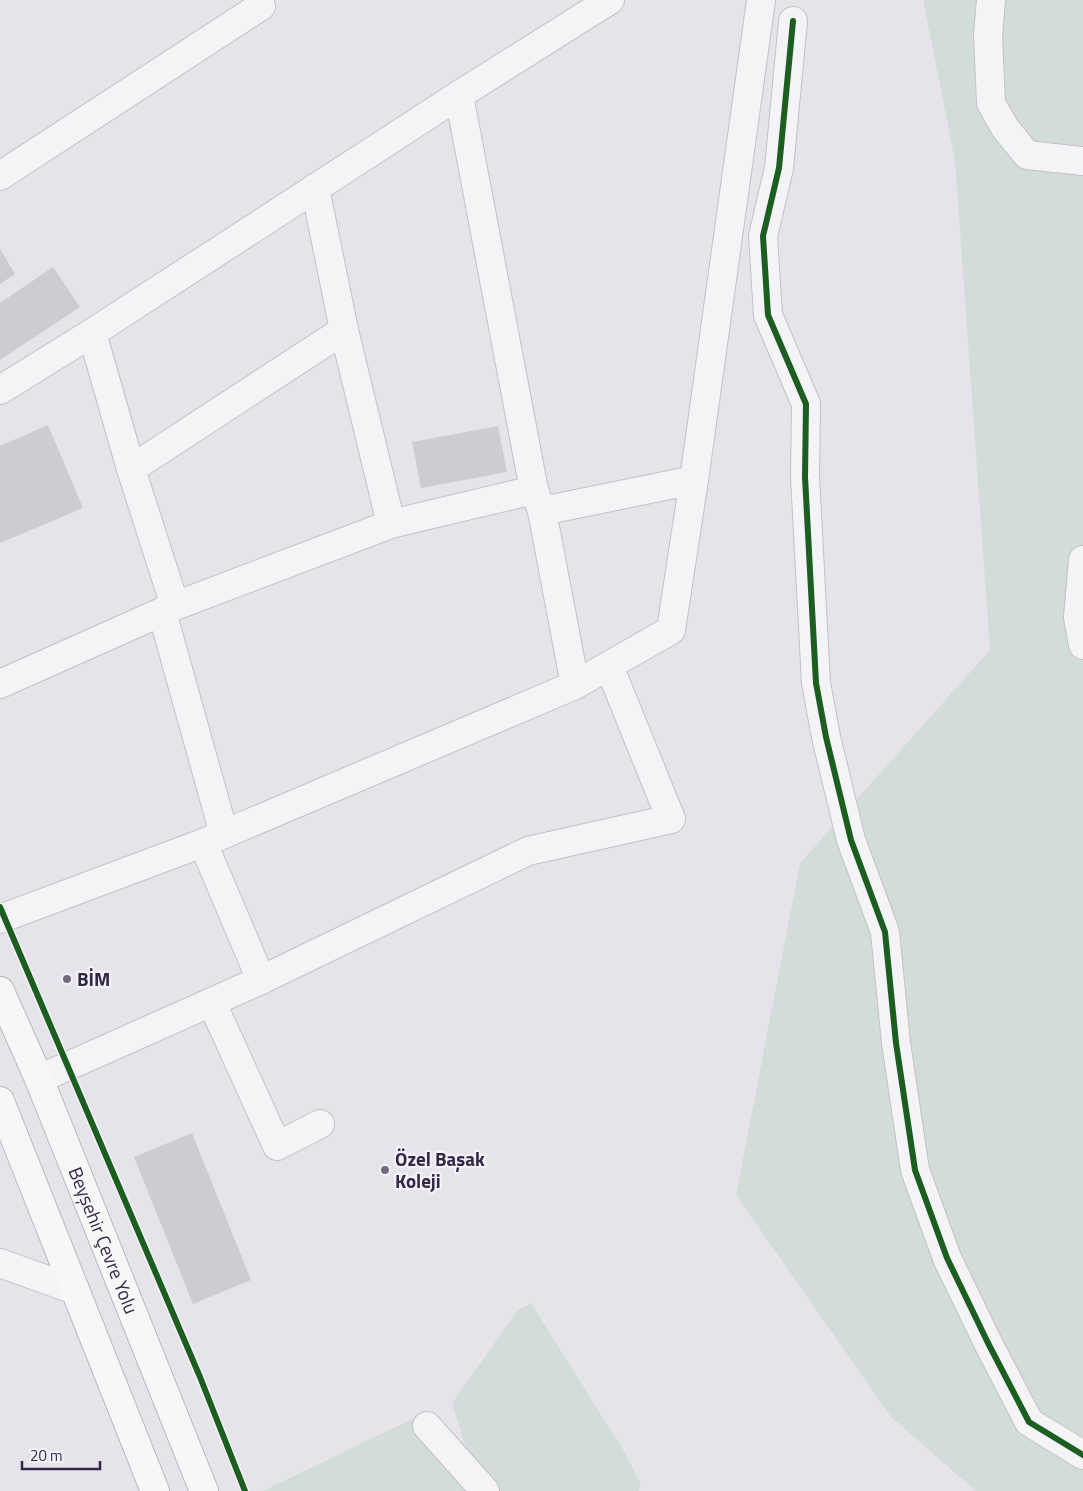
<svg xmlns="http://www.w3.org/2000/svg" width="1083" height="1491" font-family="'Titillium Web',sans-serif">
  <rect width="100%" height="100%" fill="#e6e4ea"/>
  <!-- green -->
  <g fill="#d2ddda">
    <path d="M923,0H1083V1491H976L891,1417L736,1195L800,863L990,650L955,161Z"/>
    <path d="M531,1303L625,1453L641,1485L639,1491H498L470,1461L452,1403L518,1310Z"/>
    <path d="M412,1419L469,1491H263Z"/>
  </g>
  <!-- building -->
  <g fill="#cecbd2">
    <path d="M0,249L15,274L0,284Z"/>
    <path d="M53,267L80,307L0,360V303Z"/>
    <path d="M48,425L83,508L0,543V446Z"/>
    <path d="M498,426L507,472L421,488L412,442Z"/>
    <path d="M192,1133L251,1280L193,1304L134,1157Z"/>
  </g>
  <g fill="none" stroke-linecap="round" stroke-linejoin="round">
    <defs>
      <g id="minor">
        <path d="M991,0L988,35L991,103L1005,128L1027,155L1083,161"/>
        <path d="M793,21L779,168L763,236L768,315L806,404L805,477L816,683L826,737L851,840L885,932L896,1043L915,1170L947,1258L988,1343L1029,1422L1083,1455"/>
        <path d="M459,95L534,490L542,511L575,685"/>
        <path d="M0,176L261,6"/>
        <path d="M315,188L344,330L391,524"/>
        <path d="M92,333L131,469L175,606"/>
        <path d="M0,390L92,333L459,95L610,0"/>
        <path d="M131,469L344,330"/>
        <path d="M542,511L694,480L761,0"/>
        <path d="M1083,560L1078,617L1083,645"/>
        <path d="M162,612L224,834"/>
        <path d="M0,684L175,606L391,524L534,490"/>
        <path d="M203,843L575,685L671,630L694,480"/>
        <path d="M0,919L203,843L261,980L528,851L671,819L609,666"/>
        <path d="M212,1003L277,1146L320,1124"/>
        <path d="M39,1079L261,980"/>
        <path d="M0,1263L75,1290"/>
        <path d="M427,1426L485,1491"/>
      </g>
      <g id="highway">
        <path id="s1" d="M0,991L39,1079L204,1491"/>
        <path d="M0,1101L155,1491"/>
      </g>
    </defs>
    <!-- minor casing -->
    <use href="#minor" stroke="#c3c1c8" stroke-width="30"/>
    <!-- highway casing -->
    <use href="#highway" stroke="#b9b6bf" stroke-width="30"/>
    <!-- minor -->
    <use href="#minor" stroke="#f4f3f6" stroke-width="28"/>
    <!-- highway -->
    <use href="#highway" stroke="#f7f7f8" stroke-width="28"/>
    <defs>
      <g id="cycleway">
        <path d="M793,21L779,168L763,236L768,315L806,404L805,477L816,683L826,737L851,840L885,932L896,1043L915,1170L947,1258L988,1343L1029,1422L1083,1455"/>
        <path d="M0,907L200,1377L245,1491"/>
      </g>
    </defs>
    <!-- cycleway casing -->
    <use href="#cycleway" stroke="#f4f2f9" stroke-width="9"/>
    <!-- cycleway -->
    <use href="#cycleway" stroke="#1b5e20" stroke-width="6"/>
  </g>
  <!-- markers -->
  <g fill="#726a7f" stroke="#f4f2f9" stroke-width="2">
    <circle cx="67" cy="979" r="5"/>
    <circle cx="385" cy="1170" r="5"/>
  </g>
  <g text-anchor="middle" stroke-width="4.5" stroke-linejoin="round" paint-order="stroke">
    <!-- poi labels -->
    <g font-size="19" font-weight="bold" fill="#342846" stroke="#f4f2f9" text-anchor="start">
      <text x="77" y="986">BİM</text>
      <text x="395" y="1166">Özel Başak<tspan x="395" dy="22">Koleji</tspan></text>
    </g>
    <!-- street labels -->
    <g font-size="19" fill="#342846" stroke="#f4f2f9">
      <text dy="7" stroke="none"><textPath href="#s1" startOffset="270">Beyşehir Çevre Yolu</textPath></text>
    </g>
  </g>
  <!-- scale -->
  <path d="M22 1461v8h78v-8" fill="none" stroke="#342846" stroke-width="2.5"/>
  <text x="30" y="1461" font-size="15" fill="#342846" stroke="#f4f2f9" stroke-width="4" paint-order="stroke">20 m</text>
</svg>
